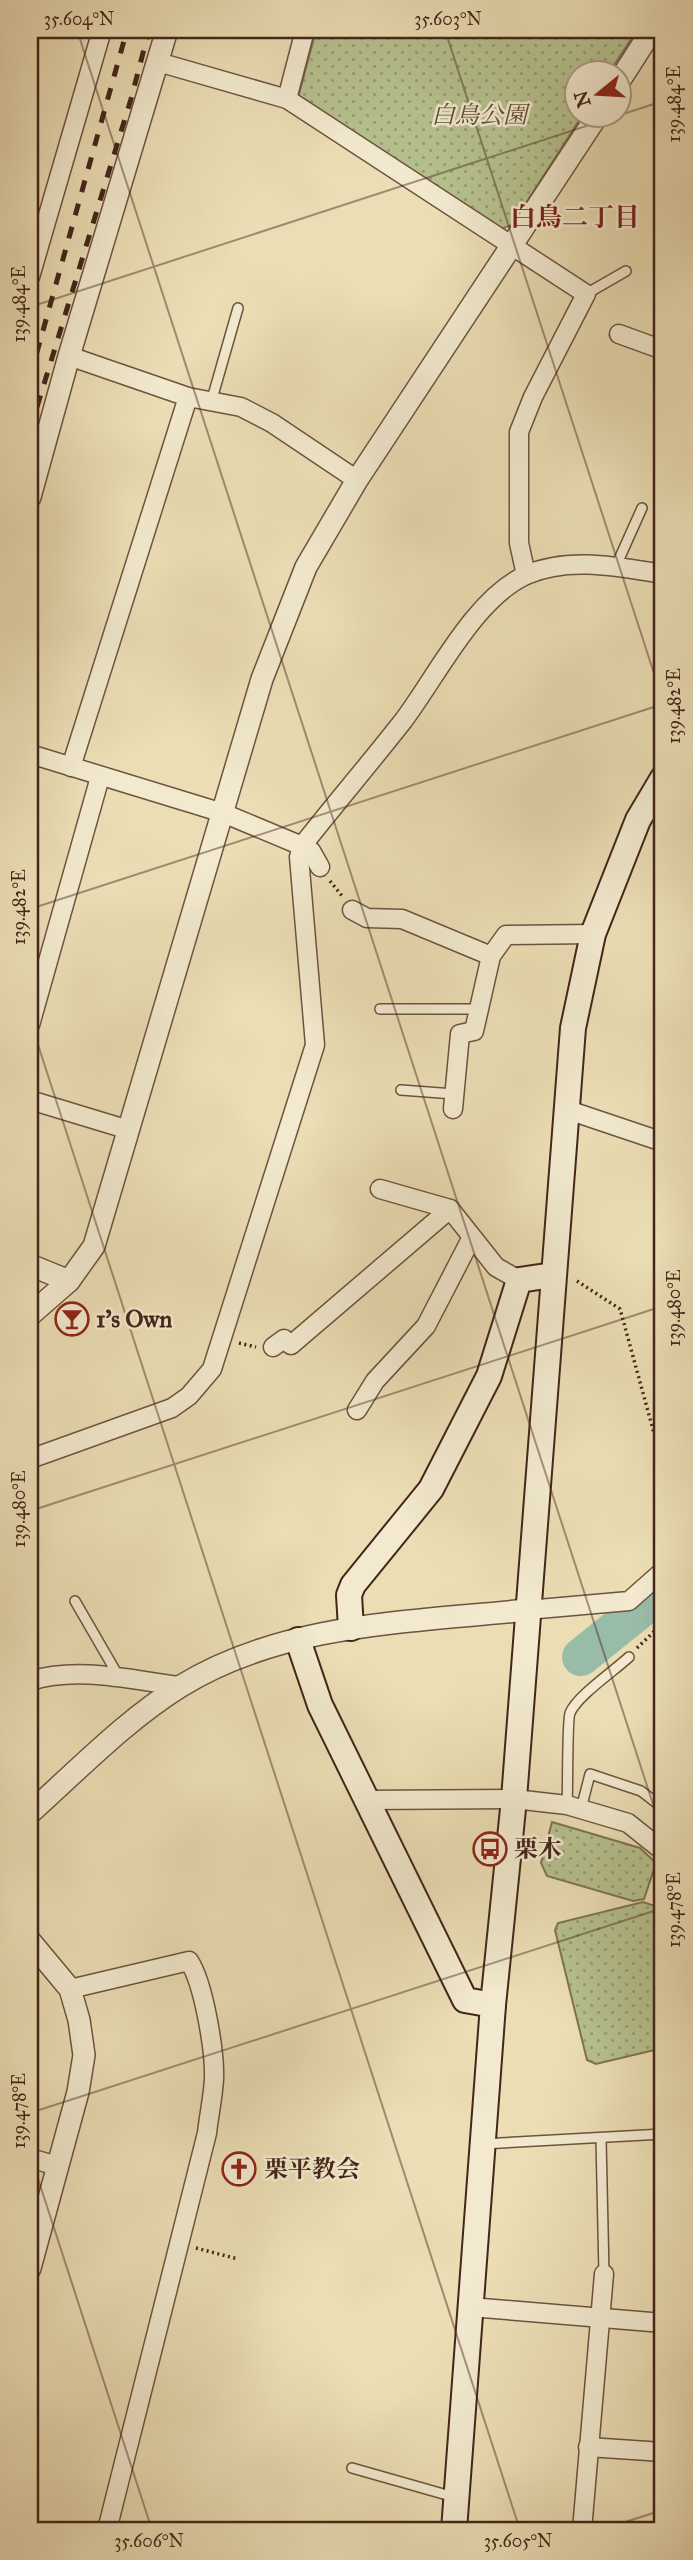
<svg xmlns="http://www.w3.org/2000/svg" width="693" height="2560" font-family="'IM FELL Great Primer','Noto Serif JP',serif">
  <defs>
    <pattern id="park-dots" width="8" height="8" patternUnits="userSpaceOnUse" patternTransform="scale(1.75)"><rect width="8" height="8" fill="#b6c18e"/><path d="M2 2h.1M6 6h.1" fill="none" stroke="#969d73" stroke-width="1.8" stroke-linecap="round"/></pattern>
  </defs>
  <rect width="100%" height="100%" fill="#ebddb4"/>
  <filter id="stains"><feTurbulence type="fractalNoise" baseFrequency=".00286" numOctaves="4"/><feColorMatrix values="0 0 0 0 .2 0 0 0 0 .09 0 0 0 0 .02 0 0 0 .5 -.17"/></filter>
  <radialGradient id="worn" r=".72"><stop offset=".6" stop-color="#630" stop-opacity="0"/><stop offset="1" stop-color="#630" stop-opacity=".3"/></radialGradient>
  <!-- park -->
  <g fill="url(#park-dots)" stroke="#7d7354" stroke-width="2">
    <path d="M316,30H637L609,73L578,74V116H582L512,225L498,230L298,98Z"/>
    <path d="M552,1822L640,1848L656,1863L644,1899L633,1901L547,1876L541,1863Z"/>
    <path d="M643,1902L663,1909V2048L596,2064L587,2060L555,1930L558,1923Z"/>
  </g>
  <g fill="none" stroke-linecap="round" stroke-linejoin="round">
    <!-- river -->
    <path stroke="#99bca9" stroke-width="38" d="M581,1657L663,1591"/>
    <defs>
      <g id="service">
        <path d="M586,294L626,271"/>
        <path d="M212,399L238,308"/>
        <path d="M616,566L642,508"/>
        <path d="M380,1009H479"/>
        <path d="M401,1090L454,1094"/>
        <path d="M75,1601L119,1677"/>
        <path d="M567,1805C568,1791 567,1720 570,1713C577,1696 614,1671 629,1657"/>
        <path d="M581,1809L590,1774L641,1791L663,1808"/>
        <path d="M601,2139L604,2274"/>
        <path d="M483,2144L663,2134"/>
        <path d="M352,2468L454,2497"/>
      </g>
      <g id="minor">
        <path d="M158,62L287,99L586,294L533,397L519,432V543L526,575"/>
        <path d="M287,99L305,30"/>
        <path d="M30,277L102,30"/>
        <path d="M619,334L663,350"/>
        <path d="M69,356L188,397L241,407L272,423L357,480"/>
        <path d="M30,754L223,813L302,846L311,851L320,867"/>
        <path d="M71,767L188,397"/>
        <path d="M352,910L367,918L402,919L491,956"/>
        <path d="M30,1025L100,777"/>
        <path d="M30,1100L129,1130"/>
        <path d="M453,1109L460,1034L474,1031L491,956L506,935L593,934"/>
        <path d="M565,1109L663,1142"/>
        <path d="M380,1189L450,1209L496,1267L519,1280"/>
        <path d="M273,1347L284,1339L291,1345L450,1209"/>
        <path d="M357,1410L375,1381L426,1326L471,1239"/>
        <path d="M30,1459L172,1408L189,1396L212,1369L315,1045L299,857L302,846C335,804 370,763 403,721C437,676 474,599 526,575C569,556 619,567 663,574"/>
        <path d="M527,1610L629,1601L663,1571"/>
        <path d="M30,1681C78,1666 131,1680 180,1686"/>
        <path d="M365,1800L514,1799L567,1805L628,1823L663,1851"/>
        <path d="M70,1989L189,1961C204,1984 215,2052 214,2079C213,2097 209,2115 207,2133L107,2530"/>
        <path d="M30,2158L57,2166"/>
        <path d="M470,2307L663,2323"/>
        <path d="M588,2447L663,2452"/>
        <path d="M582,2530L604,2274"/>
      </g>
      <g id="tertiary">
        <path d="M620,80L652,30"/>
        <path d="M30,497L69,356L167,30"/>
        <path d="M30,1265L69,1281"/>
        <path d="M30,1315L69,1281L94,1246L262,679L306,567L357,480L597,116"/>
        <path d="M30,1813C78,1770 126,1720 181,1686C283,1623 412,1622 527,1610"/>
        <path d="M30,1941L70,1989L79,2020L84,2055L78,2092L30,2268"/>
      </g>
      <g id="secondary">
        <path d="M351,1628L349,1595L353,1585L431,1489L489,1376L519,1280L553,1275"/>
        <path d="M298,1640L320,1705L465,2000L493,2005"/>
        <path d="M454,2530L493,2005L514,1799L573,1028L593,934L638,820L663,778"/>
      </g>
    </defs>
    <!-- service casing -->
    <use href="#service" stroke="#6e5340" stroke-width="12"/>
    <!-- minor casing -->
    <use href="#minor" stroke="#6e5340" stroke-width="21"/>
    <!-- tertiary casing -->
    <use href="#tertiary" stroke="#6e5340" stroke-width="24"/>
    <!-- secondary casing -->
    <use href="#secondary" stroke="#44251a" stroke-width="28"/>
    <!-- path -->
    <g stroke="#44251a" stroke-width="3.5" stroke-dasharray="2 3.5" stroke-linecap="butt">
      <path d="M330,881L343,897"/>
      <path d="M577,1281L620,1309L663,1466"/>
      <path d="M239,1343L256,1347"/>
      <path d="M637,1648L663,1623"/>
      <path d="M196,2248L238,2259"/>
    </g>
    <!-- service -->
    <use href="#service" stroke="#f2e9ce" stroke-width="9"/>
    <!-- minor -->
    <use href="#minor" stroke="#f2e9ce" stroke-width="18"/>
    <!-- tertiary -->
    <use href="#tertiary" stroke="#f2e9ce" stroke-width="21"/>
    <!-- secondary -->
    <use href="#secondary" stroke="#f2e9ce" stroke-width="24"/>
    <!-- rail -->
    <g stroke="#44251a" stroke-width="5" stroke-dasharray="12 12" stroke-linecap="butt">
      <path d="M30,377L127,30"/>
      <path d="M30,430L131,99L149,30"/>
    </g>
  </g>
  <!-- ticks -->
  <path fill="none" stroke="#44251a" stroke-width="2" stroke-opacity="0.45" d="M77,30L663,1835M445,30L663,701M30,307L663,101M30,909L663,704M30,1020L520,2530M30,1511L663,1306M30,2113L663,1908M30,2154L152,2530M600,2530L663,2510"/>
  <!-- icons -->
  <defs>
    <symbol id="bar-ring" viewBox="-11 -11 22 22"><circle r="9.5" fill="#f2e9ce" stroke="#8f2418" stroke-width="1.5"/><path d="M-6-5H6L.8 .8V4.5H3.5V6h-7V4.5H-.8V.8Z" fill="#8f2418"/></symbol>
    <symbol id="bus-ring" viewBox="-11 -11 22 22"><circle r="9.5" fill="#f2e9ce" stroke="#8f2418" stroke-width="1.5"/><path d="M-5-6H5V4H4V6H2V4H-2V6H-4V4H-5ZM-3.5-4V0h7V-4ZM-3.5 1.2v1.5H-2V1.2ZM2 1.2v1.5H3.5V1.2Z" fill="#8f2418"/></symbol>
    <symbol id="church-ring" viewBox="-11 -11 22 22"><circle r="9.5" fill="#f2e9ce" stroke="#8f2418" stroke-width="1.5"/><path d="M-1.2-6h2.4v3.5h3.3v2.4h-3.3V6h-2.4V-.1h-3.3v-2.4h3.3Z" fill="#8f2418"/></symbol>
  </defs>
  <g fill-rule="evenodd">
    <use href="#bar-ring" x="53" y="1300" width="38" height="38"/>
    <use href="#bus-ring" x="471" y="1830" width="38" height="38"/>
    <use href="#church-ring" x="220" y="2150" width="38" height="38"/>
  </g>
  <g text-anchor="middle" stroke-width="5" stroke-linejoin="round" paint-order="stroke">
    <!-- park labels -->
    <g font-size="24" font-style="italic" fill="#604c37" stroke="#f2e9ce">
      <text x="479" y="123">白鳥公園</text>
    </g>
    <!-- poi labels -->
    <g font-size="24" font-weight="bold" fill="#44251a" stroke="#f2e9ce" text-anchor="start">
      <text x="96" y="1327">1's Own</text>
      <text x="514" y="1857">栗木</text>
      <text x="264" y="2177">栗平教会</text>
    </g>
    <!-- neighbourhood labels -->
    <g font-size="26" font-weight="bold" fill="#7a1f14" stroke="#f2e9ce">
      <text x="575" y="226">白鳥二丁目</text>
    </g>
  </g>
  <!-- margin -->
  <rect width="693" height="2560" fill="none" stroke="#ebddb4" stroke-width="77"/>
  <!-- north arrow -->
  <g transform="translate(598 94) rotate(252)"><circle r="33" fill="#f2e9ce" stroke="#ac9b86" stroke-width="2"/>
  <path d="M0-5L12 26L0 18L-12 26Z" fill="#8f2418"/>
  <text y="-10" font-size="19" font-weight="bold" text-anchor="middle" fill="#44251a">N</text>
  </g>
  <rect x="38" y="38" width="616" height="2484" fill="none" stroke="#44251a" stroke-width="2.5"/>
  <g font-size="18" text-anchor="middle" fill="#44251a">
    <text x="79" y="25">35.604°N</text>
    <text x="448" y="25">35.603°N</text>
    <text transform="translate(674 104) rotate(-90)" y="6">139.484°E</text>
    <text transform="translate(19 304) rotate(-90)" y="6">139.484°E</text>
    <text transform="translate(674 706) rotate(-90)" y="6">139.482°E</text>
    <text transform="translate(19 907) rotate(-90)" y="6">139.482°E</text>
    <text transform="translate(674 1308) rotate(-90)" y="6">139.480°E</text>
    <text transform="translate(19 1509) rotate(-90)" y="6">139.480°E</text>
    <text transform="translate(674 1910) rotate(-90)" y="6">139.478°E</text>
    <text transform="translate(19 2111) rotate(-90)" y="6">139.478°E</text>
    <text x="149" y="2547">35.606°N</text>
    <text x="518" y="2547">35.605°N</text>
  </g>
  <rect width="100%" height="100%" filter="url(#stains)"/>
  <rect width="100%" height="100%" fill="url(#worn)"/>
</svg>
